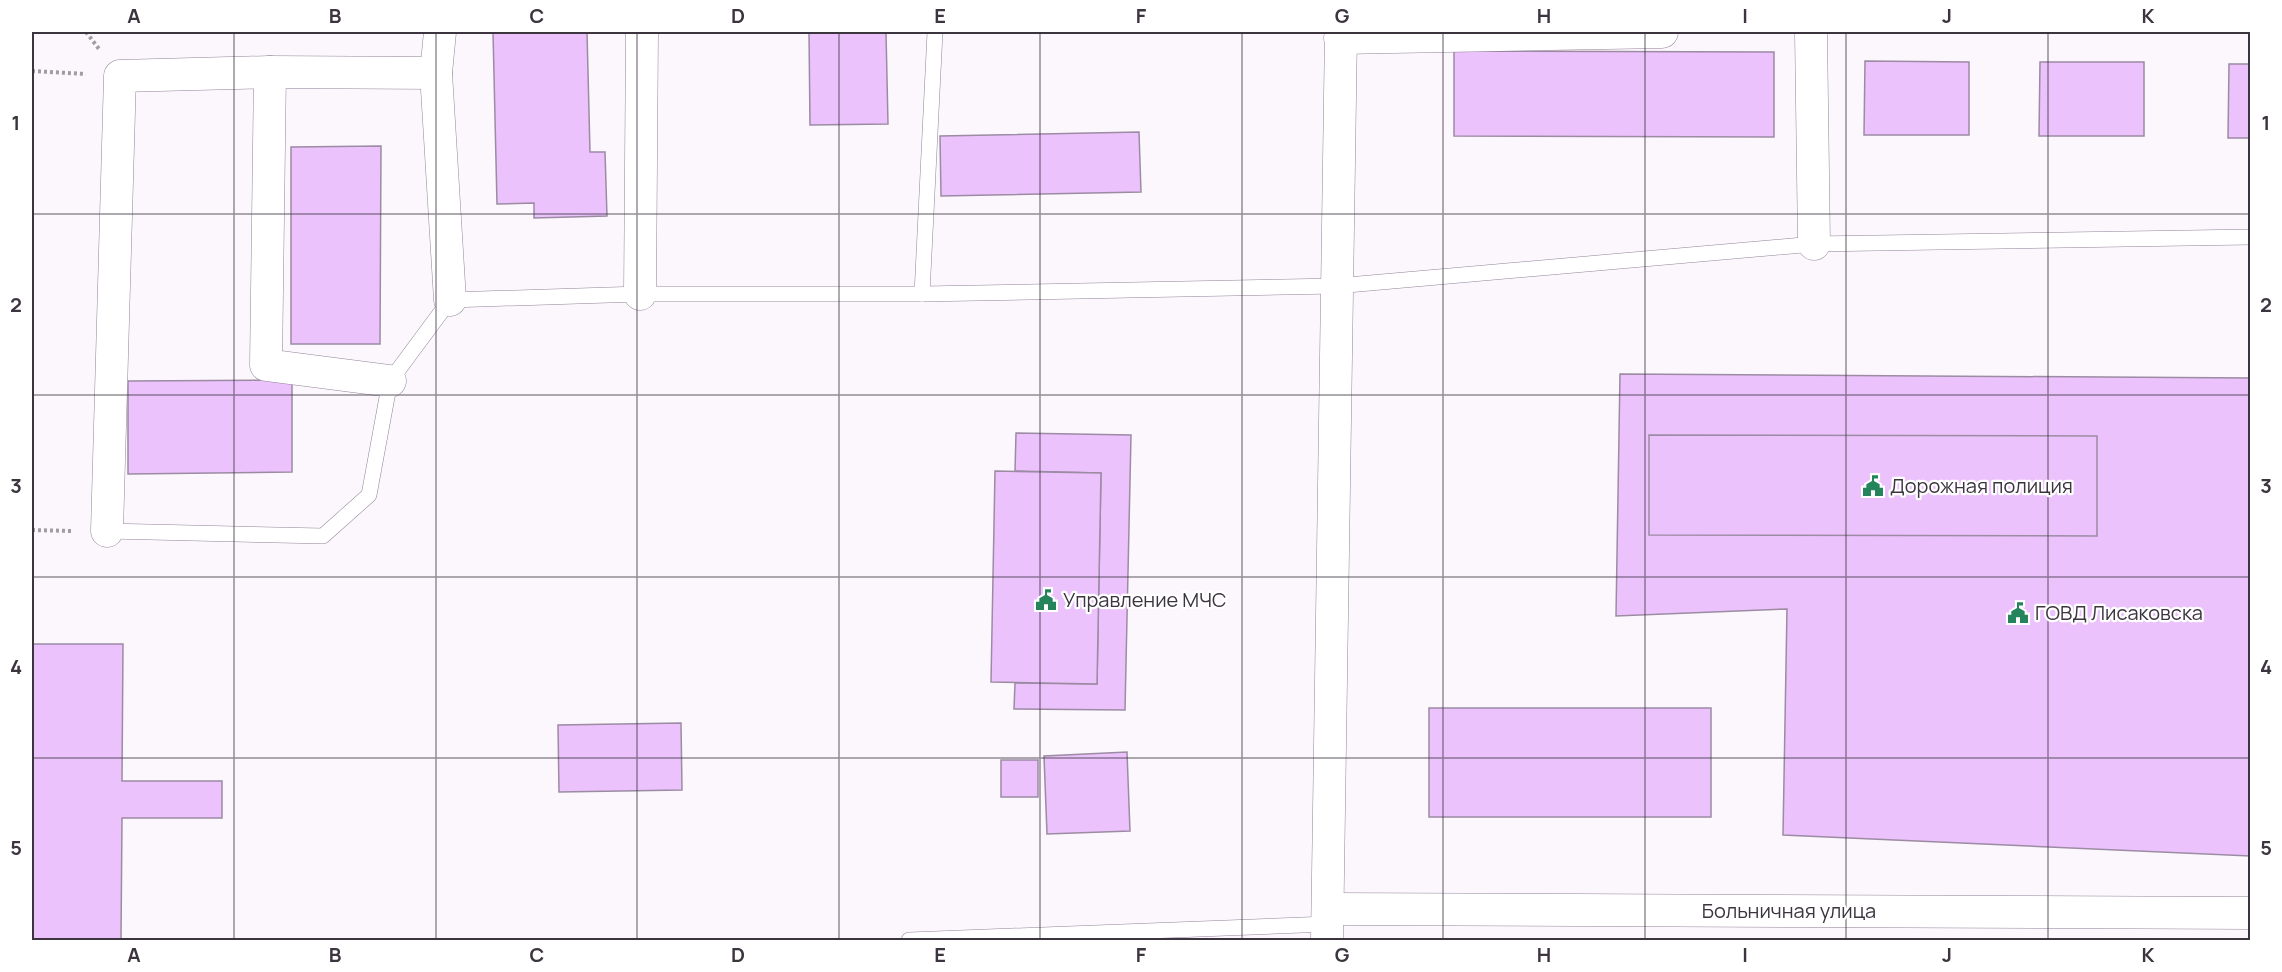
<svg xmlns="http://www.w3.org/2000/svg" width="2282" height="972" font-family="Manrope,sans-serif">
  <rect width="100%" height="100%" fill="#fbf7fc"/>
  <!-- building -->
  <g fill="#ebc2fc" stroke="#9c8ba3" stroke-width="1.5">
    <path d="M493,32H587L590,152H605L607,216L534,218V203L497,204Z"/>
    <path d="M809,32H886L888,124L810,125Z"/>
    <path d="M1454,51L1774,52V137L1454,136Z"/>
    <path d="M1865,61L1969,62V135H1864Z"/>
    <path d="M2040,62H2144V136H2039Z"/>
    <path d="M2229,64H2250V138H2228Z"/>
    <path d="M1139,132L1141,192L941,196L940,136Z"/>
    <path d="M381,146L380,344H291V147Z"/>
    <path d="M1620,374L2250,378V856L1783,835L1787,609L1616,616Z"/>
    <path d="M292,380V472L128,474V381Z"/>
    <path d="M1016,433L1131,435L1125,710L1014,709L1015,683L1097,684L1101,473L1015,471Z"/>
    <path d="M1649,435L2097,436V536L1649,535Z"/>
    <path d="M995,471L1101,473L1097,684L991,682Z"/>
    <path d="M32,644H123L122,781H222V818H122L121,940H32Z"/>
    <rect x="1429" y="708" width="282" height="109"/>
    <path d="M681,723L682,790L559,792L558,725Z"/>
    <path d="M1127,752L1130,831L1047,834L1044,756Z"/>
    <rect x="1001" y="760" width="37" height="37"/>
  </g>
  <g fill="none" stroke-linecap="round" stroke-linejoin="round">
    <defs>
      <g id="lane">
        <path d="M922,294L935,32"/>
        <path d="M107,531L323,536L369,495L390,381L450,300L640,294H922L1336,286L1814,244L2250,237"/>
        <path d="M909,940L1328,924"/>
      </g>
      <g id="street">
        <path d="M440,32L436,73L450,300"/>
        <path d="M1811,32L1814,244"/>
        <path d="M1340,38L1662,32"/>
        <path d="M640,294L642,32"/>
        <path d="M390,381L266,365L270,72L436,73"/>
        <path d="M107,531L120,76L270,72"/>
        <path d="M1328,909L2250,913"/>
        <path d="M1327,940L1341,32"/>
      </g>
    </defs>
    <!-- lane casing -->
    <use href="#lane" stroke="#94839b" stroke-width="16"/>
    <!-- street casing -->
    <use href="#street" stroke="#94839b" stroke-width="33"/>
    <!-- path -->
    <g stroke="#a19ca3" stroke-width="4" stroke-dasharray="3 3" stroke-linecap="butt">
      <path d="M86,32L99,49"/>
      <path d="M32,71L86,74"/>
      <path d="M32,530L71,531"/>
    </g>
    <!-- lane -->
    <use href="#lane" stroke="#fff" stroke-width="15"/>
    <!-- street -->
    <use href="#street" stroke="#fff" stroke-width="32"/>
  </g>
  <!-- grid -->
  <path fill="none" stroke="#3c353f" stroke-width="1.5" stroke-opacity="0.55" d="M234,32V940M436,32V940M637,32V940M839,32V940M1040,32V940M1242,32V940M1443,32V940M1645,32V940M1846,32V940M2048,32V940M32,214H2250M32,395H2250M32,577H2250M32,758H2250"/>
  <!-- icons -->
  <defs>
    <symbol id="civic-bare" viewBox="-9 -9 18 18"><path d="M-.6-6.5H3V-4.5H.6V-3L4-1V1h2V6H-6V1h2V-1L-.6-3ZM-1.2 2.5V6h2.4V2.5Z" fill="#24855d" stroke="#fff" stroke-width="2.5" paint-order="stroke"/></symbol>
  </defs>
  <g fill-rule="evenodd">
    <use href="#civic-bare" x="1858" y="471" width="30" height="30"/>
    <use href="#civic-bare" x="1031" y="585" width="30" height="30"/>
    <use href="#civic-bare" x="2003" y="598" width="30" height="30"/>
  </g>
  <g text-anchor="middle" stroke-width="4.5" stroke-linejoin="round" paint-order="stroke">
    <!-- poi labels -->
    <g font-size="20" fill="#3c353f" stroke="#fff" text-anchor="start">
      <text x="1890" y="493">Дорожная полиция</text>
      <text x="1063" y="607">Управление МЧС</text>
      <text x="2035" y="620">ГОВД Лисаковска</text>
    </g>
    <!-- street labels -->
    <g font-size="20" fill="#3c353f" stroke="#fff">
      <text x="1789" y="918">Больничная улица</text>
    </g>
  </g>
  <!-- border -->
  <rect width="2282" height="972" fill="none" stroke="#ffffff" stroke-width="66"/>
  <rect x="33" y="33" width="2216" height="906" fill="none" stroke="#3c353f" stroke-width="2"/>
  <g font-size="20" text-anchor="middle" font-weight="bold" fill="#3c353f">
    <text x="134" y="23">A</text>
    <text x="335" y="23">B</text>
    <text x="537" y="23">C</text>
    <text x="738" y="23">D</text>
    <text x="940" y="23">E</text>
    <text x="1141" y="23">F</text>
    <text x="1342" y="23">G</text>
    <text x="1544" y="23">H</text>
    <text x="1745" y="23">I</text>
    <text x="1947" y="23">J</text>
    <text x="2148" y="23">K</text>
    <text x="16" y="130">1</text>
    <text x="2266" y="130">1</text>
    <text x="16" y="312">2</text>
    <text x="2266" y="312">2</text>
    <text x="16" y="493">3</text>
    <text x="2266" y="493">3</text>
    <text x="16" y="674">4</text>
    <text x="2266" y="674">4</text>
    <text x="16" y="855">5</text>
    <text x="2266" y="855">5</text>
    <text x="134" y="962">A</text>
    <text x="335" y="962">B</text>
    <text x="537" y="962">C</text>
    <text x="738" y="962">D</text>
    <text x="940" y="962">E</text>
    <text x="1141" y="962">F</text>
    <text x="1342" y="962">G</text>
    <text x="1544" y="962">H</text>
    <text x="1745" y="962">I</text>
    <text x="1947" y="962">J</text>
    <text x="2148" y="962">K</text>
  </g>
</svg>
